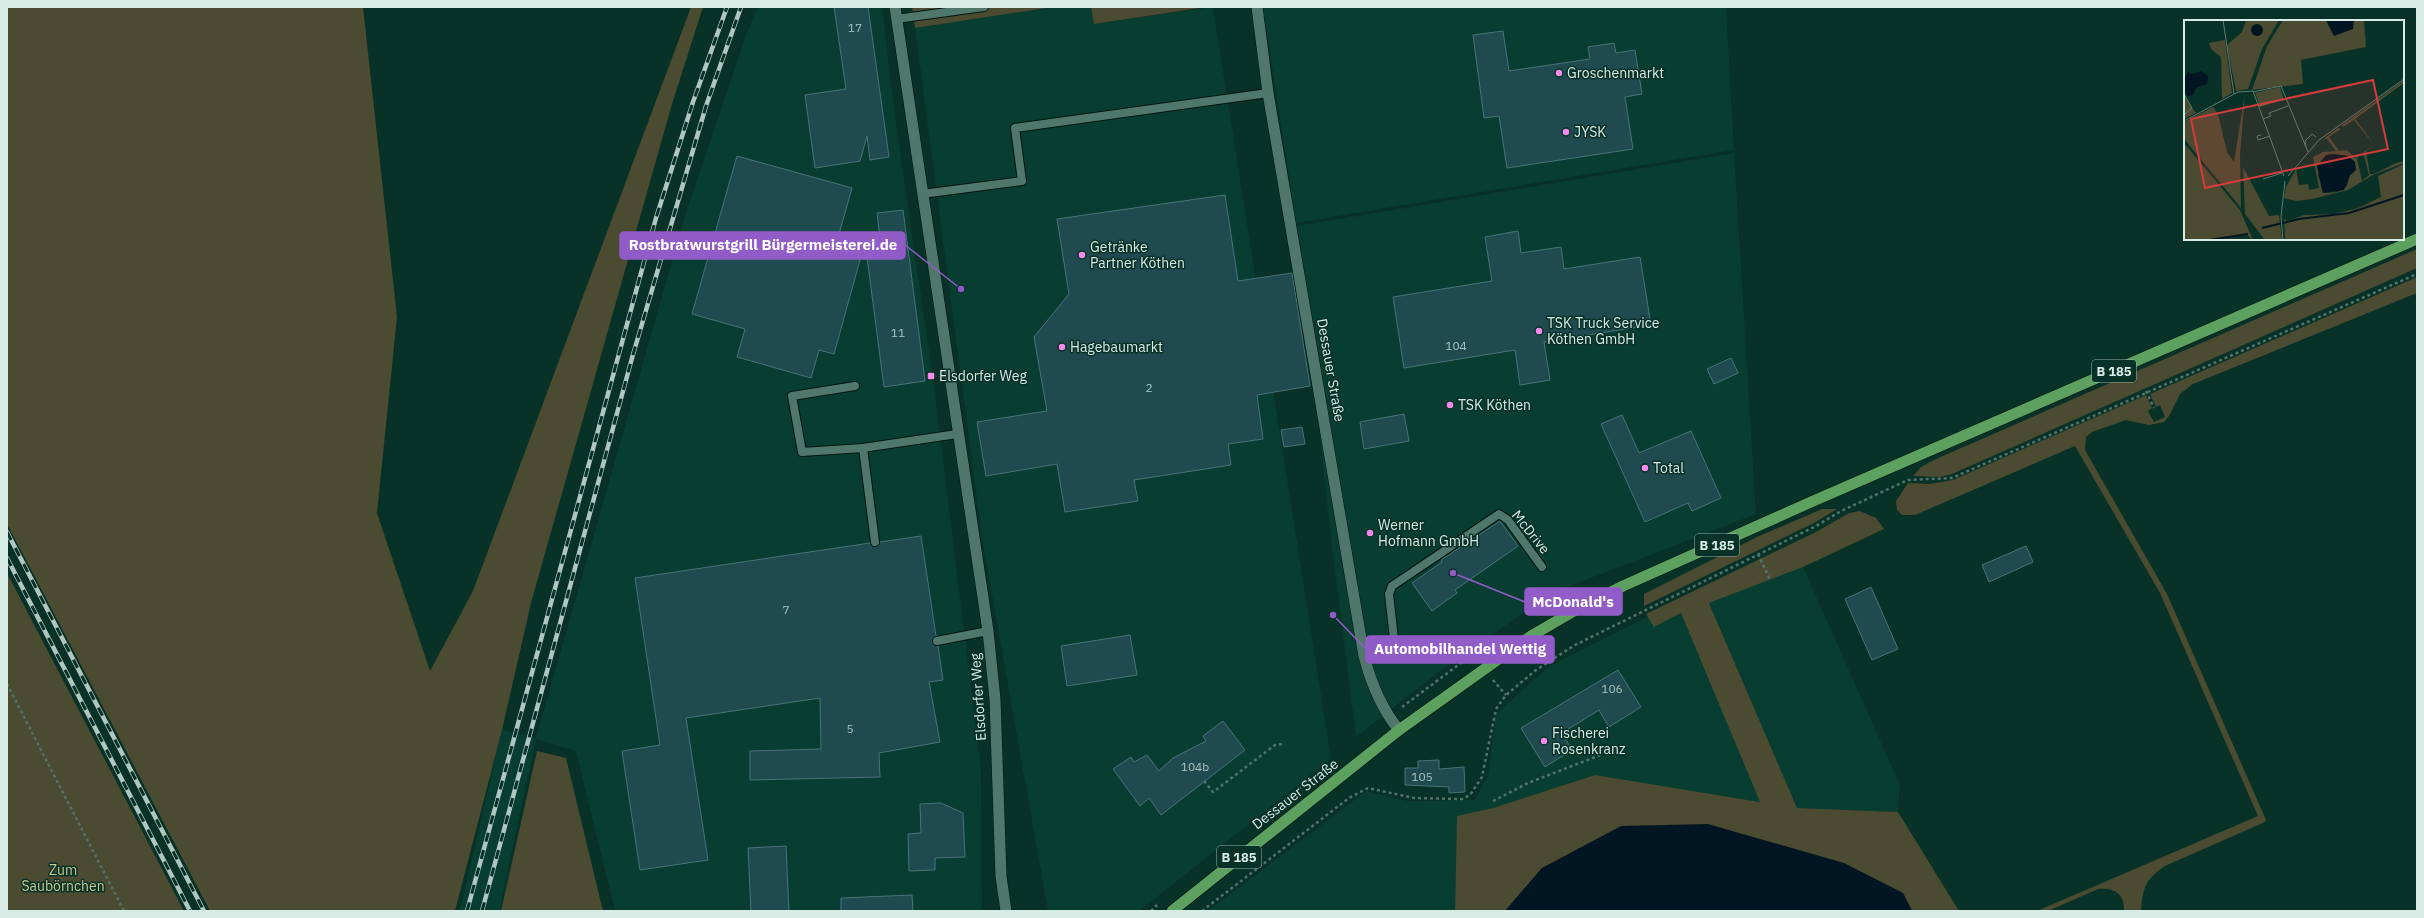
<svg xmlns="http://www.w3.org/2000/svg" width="2424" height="918" font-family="'IBM Plex Sans',sans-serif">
  <rect width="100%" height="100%" fill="#083127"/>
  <!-- built -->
  <g fill="#083e32">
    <path d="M758,7H882L896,124L934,386L981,770L982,911H615L576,751L536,739L499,911H460L502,730L536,738L684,219L747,32Z"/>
    <path d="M1053,7H1091L1095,24L1213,7L1331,759L1139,911H1048L983,544L915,28Z"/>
    <path d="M1263,7H1726L1734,150L1296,223Z"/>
    <path d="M1734,153L1756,514L1552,593L1441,670L1356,737L1331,539L1297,226Z"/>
    <path d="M1803,567L1900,785L1898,812L1797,808L1709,602Z"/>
    <path d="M1678,601L1761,802L1595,775L1493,808L1457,817L1455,911H1208L1366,791L1408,801L1474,800L1488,776L1496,714L1548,667Z"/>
  </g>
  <!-- green -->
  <g fill="#4a4b31">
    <path d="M7,7H363L397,317L377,513L430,671L473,591L691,7H703L672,104L531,603L502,730L455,911H210L7,524Z"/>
    <path d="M912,7H1053L915,28Z"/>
    <path d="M1091,7H1207L1094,24Z"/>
    <path d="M2417,249V268L1952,474L1940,477L1913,476L1921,467L1936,459Z"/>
    <path d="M2417,277V293L2193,384L2180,394L2169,416L2164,422L2149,425L2126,420L2092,432L2086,437L2085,450L2167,594L2266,820L2265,822L2165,866C2145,880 2143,887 2141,911H2124C2125,894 2114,887 2098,889L2048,911H2037L2258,816L2160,593L2075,446L1915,515H1902L1897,510L1896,501L1908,483L1929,484L1953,480L2146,395L2152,408L2148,411L2154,422L2165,417L2160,405L2156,407L2150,394Z"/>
    <path d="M1822,509H1837L1814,523L1644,606V594L1757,537Z"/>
    <path d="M1860,511L1876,518L1884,529L1803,567L1709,603L1797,808L1898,812L1959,911H1912L1903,893L1542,868L1505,911H1455L1457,816L1493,808L1595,775L1760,802L1681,613L1654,627L1646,614L1816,532L1849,513Z"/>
    <path d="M7,573L184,911H7Z"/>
    <path d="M537,751L566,758L603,911H501Z"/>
  </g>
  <!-- water -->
  <path fill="#011622" d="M1708,824L1844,863L1903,893L1912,911H1505L1542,868L1621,826Z"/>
  <!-- building -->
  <g fill="#1f4a4f" stroke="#497378">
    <path d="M834,7H868L889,157L870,160L867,136L860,161L815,168L805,95L846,89Z"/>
    <path d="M1503,31L1509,71L1590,59L1588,47L1614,43L1616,53L1635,50L1642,94L1625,97L1633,149L1507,168L1499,116L1484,118L1473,35Z"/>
    <path d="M737,156L852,188L839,234L881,246L877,213L903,210L925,381L884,387L865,242L834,354L819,350L811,378L737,357L745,329L692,314Z"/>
    <path d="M1225,195L1238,281L1292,273L1310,386L1257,395L1263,439L1228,444L1231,465L1134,480L1138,501L1065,512L1057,464L986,476L977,422L1047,411L1034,337L1069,294L1057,219Z"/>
    <path d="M1518,231L1521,253L1561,247L1564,269L1640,257L1651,325L1544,342L1550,380L1520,385L1515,350L1404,368L1393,297L1492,281L1485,237Z"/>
    <path d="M1731,358L1738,373L1714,384L1707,369Z"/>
    <path d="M1404,414L1409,441L1364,449L1360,422Z"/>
    <path d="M1622,415L1639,453L1691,431L1721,498L1692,511L1688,503L1645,522L1601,424Z"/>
    <path d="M1302,427L1305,444L1284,447L1281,430Z"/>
    <path d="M1500,521L1518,546L1455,590L1457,593L1432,611L1412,583L1442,562L1441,560Z"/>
    <path d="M921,536L936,636L932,642L938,646L943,680L929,682L940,742L879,753L880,777L750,780V751L821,749L820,698L686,718L708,860L640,870L622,751L660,745L635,578L870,543L876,547L880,542Z"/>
    <path d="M2026,546L2033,562L1989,582L1982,565Z"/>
    <path d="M1871,587L1898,649L1872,660L1845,599Z"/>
    <path d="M1130,635L1137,675L1067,686L1061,646Z"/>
    <path d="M1618,670L1641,707L1609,727L1599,710L1562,733L1572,750L1545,767L1521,728Z"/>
    <path d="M1223,721L1245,750L1161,815L1149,798L1140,806L1113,769L1131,757L1134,762L1147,755L1159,771L1173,758L1206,741L1203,736Z"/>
    <path d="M1439,760V769L1464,767L1465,792L1449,793V787L1405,785V768H1418V761Z"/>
    <path d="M941,803L963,813L965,857L935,858V870L909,871L908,834L921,833L920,804Z"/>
    <path d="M786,846L789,911H751L748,848Z"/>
    <path d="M912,895L913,911H841V898Z"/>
  </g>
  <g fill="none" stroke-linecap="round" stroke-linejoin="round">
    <defs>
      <g id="service">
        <path d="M896,19L984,7"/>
        <path d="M922,194L1022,181L1015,128L1268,93"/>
        <path d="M855,386L792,396L802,452L863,448L957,434"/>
        <path d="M863,448L875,542"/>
        <path d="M937,641L988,631"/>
        <path d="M1395,648L1389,594L1392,586L1499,514L1508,520L1542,567"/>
      </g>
      <path id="minor" d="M1257,7L1268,93L1364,656C1371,683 1381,708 1399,730"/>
      <path id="tertiary" d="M895,7L988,631L995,699L1001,876L1006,911"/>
      <path id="primary" d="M1172,911L1399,730L1531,636L1579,608L1623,586L1811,502L2417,239"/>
    </defs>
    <!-- service casing -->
    <use href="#service" stroke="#001710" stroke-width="10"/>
    <!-- minor casing -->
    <use href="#minor" stroke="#001710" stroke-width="12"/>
    <!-- tertiary casing -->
    <use href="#tertiary" stroke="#001710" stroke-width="12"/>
    <!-- primary casing -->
    <use href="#primary" stroke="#001710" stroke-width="12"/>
    <!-- path -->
    <g stroke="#51736a" stroke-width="2.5" stroke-dasharray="3 3" stroke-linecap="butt">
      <path d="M2146,391L2154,408"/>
      <path d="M1758,554L1770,580"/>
      <path d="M1493,680L1506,695"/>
      <path d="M7,684L124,911"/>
      <path d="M1402,707L1473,654L1475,657"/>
      <path d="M1204,781L1213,792L1275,745L1283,744"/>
      <path d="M1493,801L1528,783L1603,754"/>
      <path d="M1270,811L1309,781"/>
      <path d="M1151,911L1157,905"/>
      <path d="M1202,911L1349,798L1368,788L1414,798L1462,799L1470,795L1482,777L1496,709L1506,695L1536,670L1575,645L1816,526L1841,511L1908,480L1952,478L2417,274"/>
    </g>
    <!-- service -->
    <use href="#service" stroke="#50776b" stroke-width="8"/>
    <!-- minor -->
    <use href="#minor" stroke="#50776b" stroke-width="11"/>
    <!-- tertiary -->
    <use href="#tertiary" stroke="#50776b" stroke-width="11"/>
    <!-- primary -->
    <use href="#primary" stroke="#5da161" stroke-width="11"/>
    <defs>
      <g id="rail">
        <path d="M7,532L204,911"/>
        <path d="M7,558L190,911"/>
        <path d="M467,911L656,218L693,102L727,7"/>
        <path d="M482,911L632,358L706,106L741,7"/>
      </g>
    </defs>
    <!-- rail casing -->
    <use href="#rail" stroke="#afc7c0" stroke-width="4.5"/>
    <!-- rail -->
    <use href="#rail" stroke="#083127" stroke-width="3" stroke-dasharray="9" stroke-linecap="butt"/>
  </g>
  <!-- markers -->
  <g fill="#f689ee" stroke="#083127" stroke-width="1.5">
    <circle cx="1559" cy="73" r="4"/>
    <circle cx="1566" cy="132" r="4"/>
    <circle cx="1082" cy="255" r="4"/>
    <circle cx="1539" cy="331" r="4"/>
    <circle cx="1062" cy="347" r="4"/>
    <rect x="927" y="372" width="8" height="8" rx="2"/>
    <circle cx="1450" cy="405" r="4"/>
    <circle cx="1645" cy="468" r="4"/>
    <circle cx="1370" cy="533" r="4"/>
    <circle cx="1544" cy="741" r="4"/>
  </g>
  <g text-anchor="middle" stroke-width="3" stroke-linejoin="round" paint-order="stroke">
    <!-- number labels -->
    <g font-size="12" fill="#a9c4c0">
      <text x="855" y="32">17</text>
      <text x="898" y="337">11</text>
      <text x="1456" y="350">104</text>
      <text x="1149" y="392">2</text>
      <text x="786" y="614">7</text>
      <text x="1612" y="693">106</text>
      <text x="850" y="733">5</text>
      <text x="1195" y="771">104b</text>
      <text x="1422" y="781">105</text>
    </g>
    <!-- shield labels -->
    <g fill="#083127" stroke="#99b4ac" stroke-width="1">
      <rect x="2092" y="360" width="44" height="22" rx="3"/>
      <rect x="1695" y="534" width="44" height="22" rx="3"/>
      <rect x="1217" y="846" width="44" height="22" rx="3"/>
    </g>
    <g font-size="13" font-weight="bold" fill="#d7ece5">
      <text x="2114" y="376">B 185</text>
      <text x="1717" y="550">B 185</text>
      <text x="1239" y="862">B 185</text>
    </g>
    <!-- poi labels -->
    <g font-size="14" fill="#d7ece5" stroke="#083127" text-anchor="start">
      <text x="1567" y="78">Groschenmarkt</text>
      <text x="1574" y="137">JYSK</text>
      <text x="1090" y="252">Getränke<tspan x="1090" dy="16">Partner Köthen</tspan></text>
      <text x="1547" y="328">TSK Truck Service<tspan x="1547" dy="16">Köthen GmbH</tspan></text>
      <text x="1070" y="352">Hagebaumarkt</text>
      <text x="939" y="381">Elsdorfer Weg</text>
      <text x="1458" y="410">TSK Köthen</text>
      <text x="1653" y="473">Total</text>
      <text x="1378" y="530">Werner<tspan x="1378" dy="16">Hofmann GmbH</tspan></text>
      <text x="1552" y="738">Fischerei<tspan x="1552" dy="16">Rosenkranz</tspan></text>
    </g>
    <!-- street labels -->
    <g font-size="14" fill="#d7ece5" stroke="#083127">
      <text transform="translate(1331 370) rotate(80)" y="5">Dessauer Straße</text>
      <text transform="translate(1531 532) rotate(51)" y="5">McDrive</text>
      <text transform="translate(978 697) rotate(-94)" y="5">Elsdorfer Weg</text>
      <text transform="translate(1295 794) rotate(-38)" y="5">Dessauer Straße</text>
    </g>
    <!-- park labels -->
    <g font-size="14" fill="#c7ca8f" stroke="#083127">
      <text x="63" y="875">Zum<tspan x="63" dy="16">Saubörnchen</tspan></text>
    </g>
  </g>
  <!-- overview -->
  <g transform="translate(2184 20)">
    <rect width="220" height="220" fill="#083127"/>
    <path d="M62,0H95L78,29L64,69L52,71L43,25L58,12ZM99,0H142L150,16L170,0H180L182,27L117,40L119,64L68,70L83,26ZM41,20L48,73L38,79L37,37L27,29L25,23ZM220,60V63L171,99L179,109L190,125L182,131L186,154H190L212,143L220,141V143L189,155L164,170L128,179L113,181L100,178L102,167L112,149L115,165L124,164L125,170L135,168L129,137L139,132L152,131L143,119H140L154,108L157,109L145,117L155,131L163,130L171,138L190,125L170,100L159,107L158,105ZM179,132L185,155L178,161L173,138ZM149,134L164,136L170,152L166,155L163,166L154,172L139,173L134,154ZM96,67L100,80L76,87L71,73ZM61,73L56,136L57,188L0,119V102L29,87L34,94L43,132L50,142ZM0,76L12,93L0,99ZM0,123L56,190L69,220L63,215L33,220H0ZM220,144V220H101L100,199L104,201L120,195L150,194L174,188L197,177L194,156ZM59,147L85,196L95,195L98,220H81L61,194Z" fill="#4a4b31" fill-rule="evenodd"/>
    <path d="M142,0H170L169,9L150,16ZM67 10a6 6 0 1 1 12 0a6 6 0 1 1-12 0ZM17,51L24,56L23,64L12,68L9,75L3,76L0,70V57L4,52L8,54ZM149,134L164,136L171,142L172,150L166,155L160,170L139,173L133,146L142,135Z" fill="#011622"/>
    <path fill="none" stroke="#011622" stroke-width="2" d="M78,208L115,199L165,193L220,175M25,220L64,214"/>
    <path fill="none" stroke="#5b7c73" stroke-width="1" d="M39,0L50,74M69,72L97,66L124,132M0,74L8,88L0,95M75,86L87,82M79,99L87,96L85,93L104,86M0,101L54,72L69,71L100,156M77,115L73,116L74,120L86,116M122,126L121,121L128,114L132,117M104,156L135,120L220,59M79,159L98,153M99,220L97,197L101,161"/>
    <path fill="#d63c3b" fill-opacity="0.15" stroke="#d63c3b" stroke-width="2" d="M189,60L204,129L21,168L7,99Z"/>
    <rect width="220" height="220" fill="none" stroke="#d7ece5" stroke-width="2"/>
  </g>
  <!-- callouts -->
  <path fill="none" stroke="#925cc8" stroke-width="1.5" d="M961 289L905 245M1453 573L1525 602M1333 615L1366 649"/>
  <g fill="#925cc8" stroke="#083127" stroke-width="1.5">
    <circle cx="961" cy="289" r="4"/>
    <circle cx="1453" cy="573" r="4"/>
    <circle cx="1333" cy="615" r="4"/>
  </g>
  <g fill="#925cc8" stroke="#925cc8" stroke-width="1.5">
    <rect x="620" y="232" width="285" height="27" rx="4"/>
    <rect x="1525" y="588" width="97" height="27" rx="4"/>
    <rect x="1366" y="636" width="188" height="27" rx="4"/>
  </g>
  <g font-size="15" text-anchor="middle" font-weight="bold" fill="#fff">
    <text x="763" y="250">Rostbratwurstgrill Bürgermeisterei.de</text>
    <text x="1573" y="607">McDonald's</text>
    <text x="1460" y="654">Automobilhandel Wettig</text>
  </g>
  <!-- border -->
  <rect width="2424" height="918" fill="none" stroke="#d7ece5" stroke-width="16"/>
</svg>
